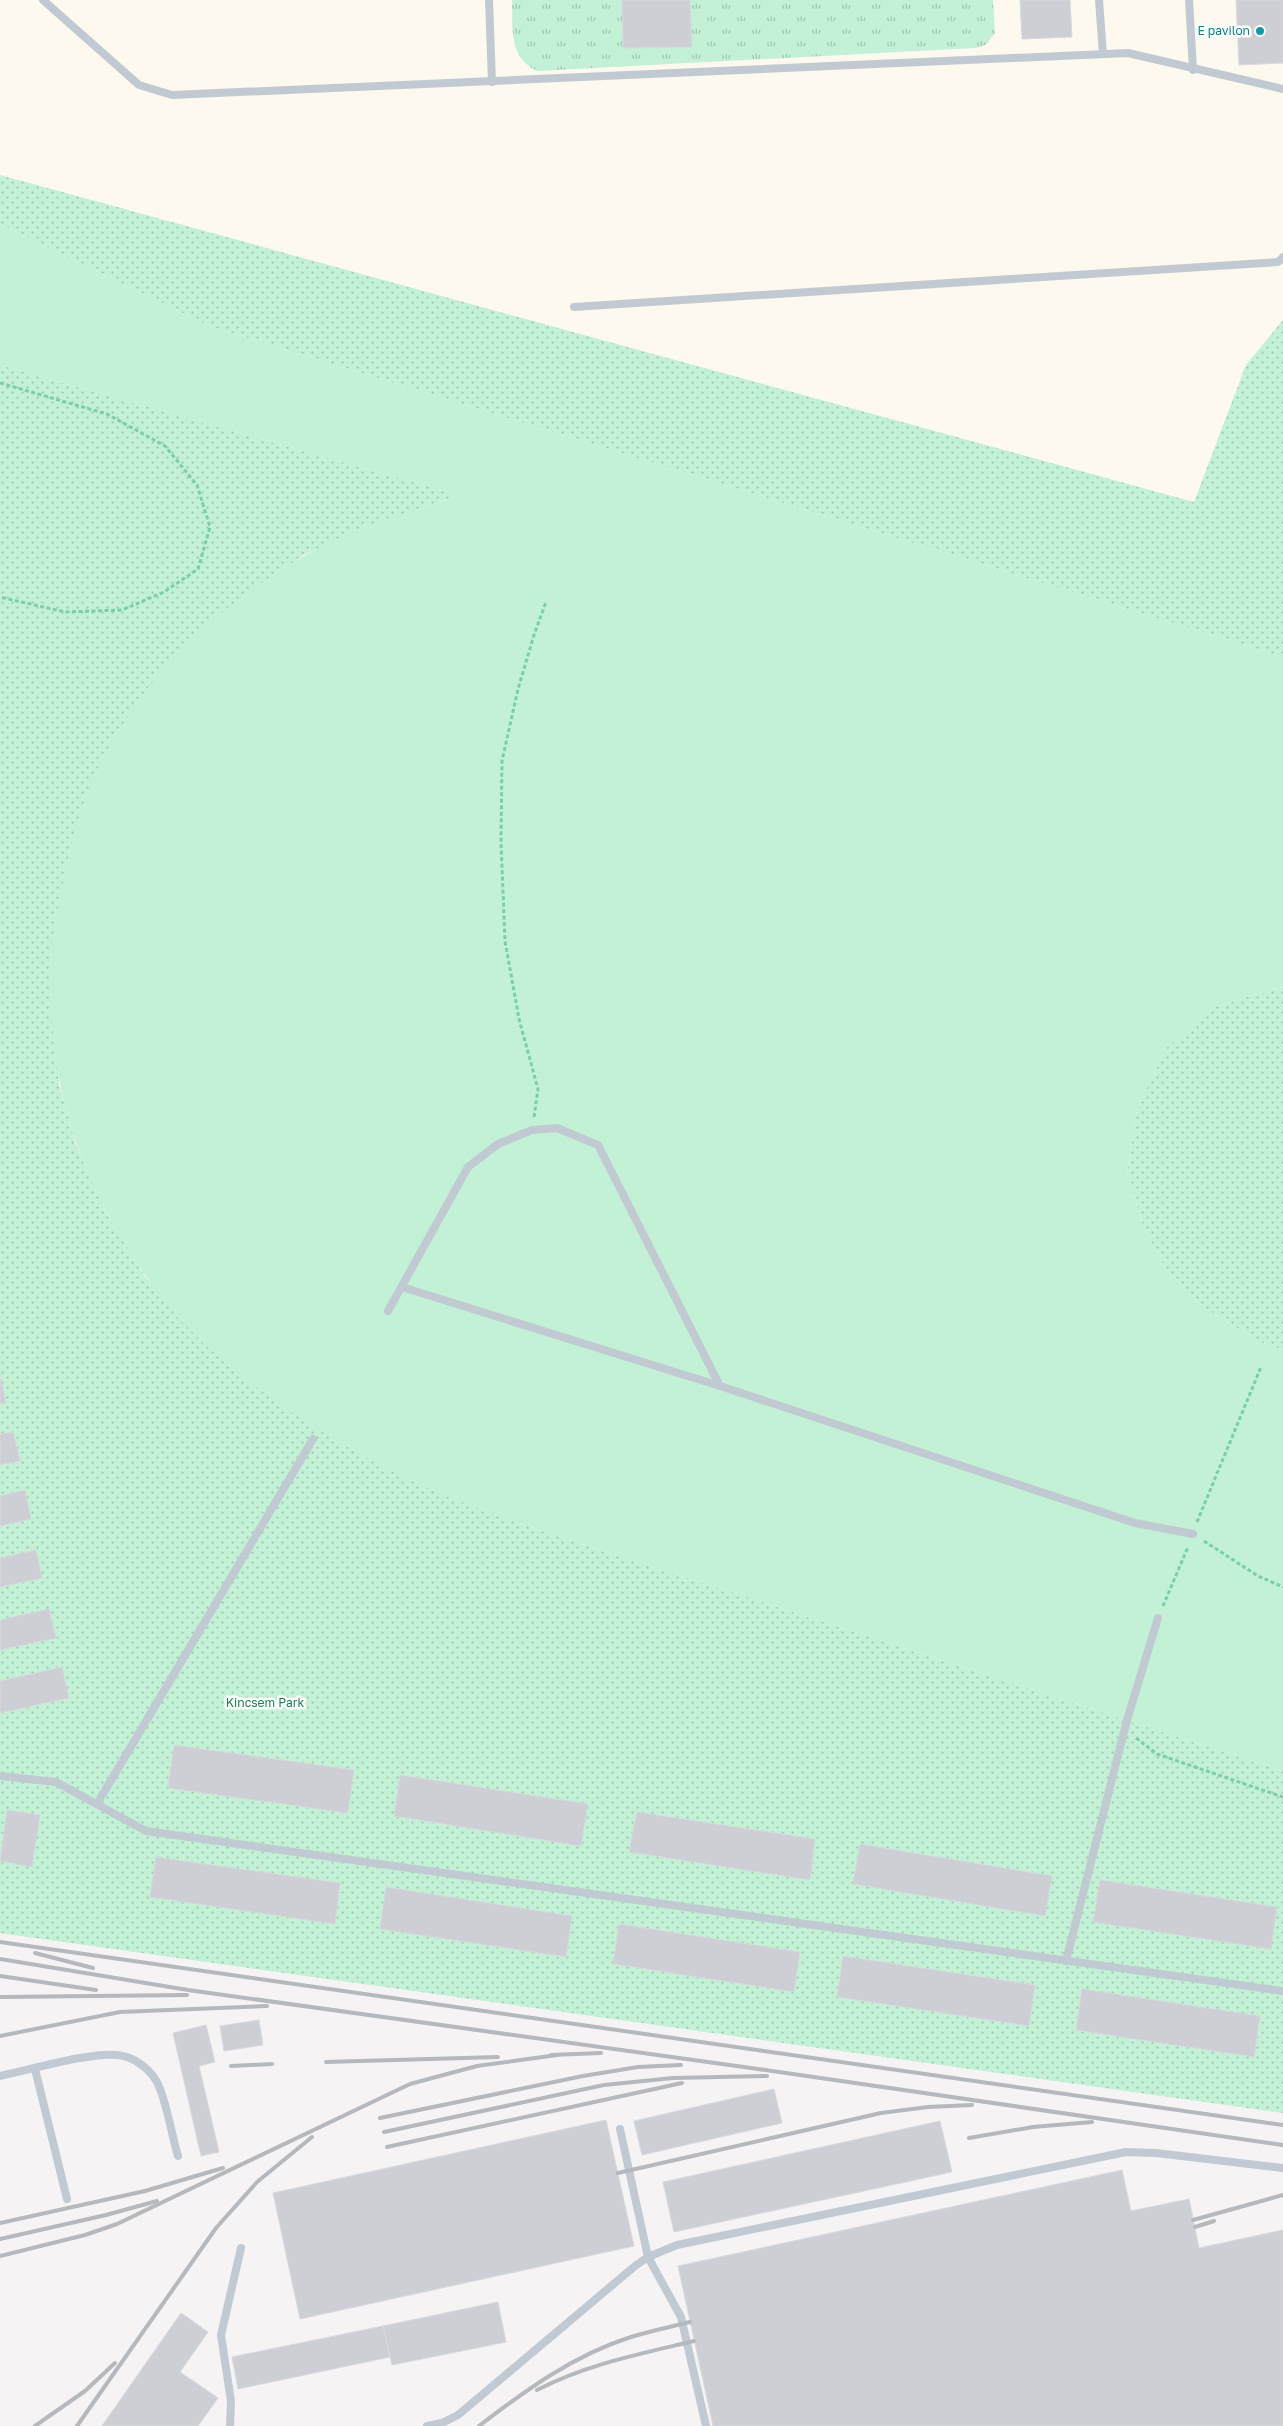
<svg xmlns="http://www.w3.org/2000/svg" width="1283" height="2426" font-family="'Golos Text',sans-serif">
  <defs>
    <pattern id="grass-tufts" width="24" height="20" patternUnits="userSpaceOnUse" patternTransform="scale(1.25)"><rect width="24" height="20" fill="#c3f1d5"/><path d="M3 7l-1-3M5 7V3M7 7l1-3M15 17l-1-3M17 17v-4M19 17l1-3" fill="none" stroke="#a0c6b0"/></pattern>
    <pattern id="park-dots" width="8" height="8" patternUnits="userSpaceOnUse" patternTransform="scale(1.25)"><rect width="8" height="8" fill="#c3f1d5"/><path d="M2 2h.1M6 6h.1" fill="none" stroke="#a0c6b0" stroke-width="1.8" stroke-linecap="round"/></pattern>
  </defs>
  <rect width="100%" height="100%" fill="#f5f3f3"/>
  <!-- commercial -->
  <path fill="#fdf9ef" d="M0,0H1283V320L1246,365L1194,503L0,175Z"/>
  <!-- grass -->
  <path fill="url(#grass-tufts)" d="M512,0H993L995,33L986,45L975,48L537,71C508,57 513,28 512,0Z"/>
  <!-- park -->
  <g fill="url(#park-dots)">
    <path d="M0,175L1194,502L1246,365L1283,320V657L209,326L0,224Z"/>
    <path d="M0,365L459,495L356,531L304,555L255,588L203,628L157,677L119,730L89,788L70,850L57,915L50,967L53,1017L59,1084L76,1145L107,1214L145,1277L239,1373L302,1418L370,1459L444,1495L521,1524L1283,1771V2113L0,1933Z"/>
    <path d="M1283,987V1350L1260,1342L1205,1308L1165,1268L1144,1229L1127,1173L1137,1110L1165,1049L1216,1006Z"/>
  </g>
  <!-- pitch -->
  <path fill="#c3f1d5" d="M0,224L209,326L1283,657V987L1216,1006L1165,1049L1137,1110L1127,1173L1144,1229L1165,1268L1205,1308L1260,1342L1283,1350V1771L521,1524C496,1514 471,1506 446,1496C358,1459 256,1397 189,1329C163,1303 142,1273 123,1241C71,1154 49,1072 50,969C50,941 57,911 63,883C69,852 77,820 88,791C106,740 164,659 206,625C252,588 300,554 354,531C388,517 424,509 458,495L0,365Z"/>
  <!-- building -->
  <g fill="#cdcfd5" stroke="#d7d9de">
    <path d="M622,0H690L692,47L623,48Z"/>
    <path d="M1020,0H1070L1072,37L1022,39Z"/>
    <path d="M1236,0H1283V63L1239,65Z"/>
    <path d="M0,1374L6,1403L0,1404Z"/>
    <path d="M13,1432L20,1461L0,1465V1434Z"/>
    <path d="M25,1490L31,1519L0,1526V1496Z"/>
    <path d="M36,1550L42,1578L0,1587V1558Z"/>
    <path d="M49,1609L56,1638L0,1650V1620Z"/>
    <path d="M62,1667L69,1698L0,1713V1681Z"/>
    <path d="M174,1745L354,1770L348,1813L168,1788Z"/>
    <path d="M400,1775L588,1804L581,1846L394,1816Z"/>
    <path d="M7,1810L40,1815L32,1867L0,1861Z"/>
    <path d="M637,1812L815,1839L810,1880L629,1852Z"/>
    <path d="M860,1844L1052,1876L1045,1916L853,1884Z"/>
    <path d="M156,1857L340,1883L335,1924L150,1897Z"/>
    <path d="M1100,1880L1277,1907L1271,1949L1093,1922Z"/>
    <path d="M386,1887L572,1916L566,1957L380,1929Z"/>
    <path d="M619,1924L800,1952L794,1992L613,1964Z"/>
    <path d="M843,1956L1035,1985L1029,2026L837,1997Z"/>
    <path d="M1082,1989L1260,2016L1254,2057L1076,2030Z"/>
    <path d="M259,2020L263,2045L224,2051L220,2026Z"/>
    <path d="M206,2025L215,2062L199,2066L219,2152L201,2156L173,2033Z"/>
    <path d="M774,2089L782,2123L642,2155L634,2121Z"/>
    <path d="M606,2120L634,2246L300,2319L273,2193Z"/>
    <path d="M940,2121L952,2172L674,2232L663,2182Z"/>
    <path d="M1122,2170L1131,2211L1189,2199L1199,2248L1283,2230V2426H713L678,2266Z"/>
    <path d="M498,2302L506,2342L392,2365L383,2326Z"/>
    <path d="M181,2313L208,2332L180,2372L218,2398L198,2426H102Z"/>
    <path d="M383,2326L390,2357L238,2389L232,2357Z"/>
  </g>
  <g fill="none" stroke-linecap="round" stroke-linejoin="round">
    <!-- path -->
    <g stroke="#7ad0a6" stroke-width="3" stroke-dasharray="4 2.5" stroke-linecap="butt">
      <path d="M0,383L107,414L165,446L197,485L210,527L198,569L164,592L122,610L65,612L0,597"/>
      <path d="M534,1117L538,1089L519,1019L505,941L501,842L502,761L518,689L534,635L546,602"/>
      <path d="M1197,1522L1261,1367"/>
      <path d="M1204,1541L1258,1576L1283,1587"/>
      <path d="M1163,1606L1188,1547"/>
      <path d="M1136,1738L1157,1754L1283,1797"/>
    </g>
    <!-- service -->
    <g stroke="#c1cad2" stroke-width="8">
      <path d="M43,0L139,85L172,95L1128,53L1283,89"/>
      <path d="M489,0L492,82"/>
      <path d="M1099,0L1103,54"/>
      <path d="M1189,0L1193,70"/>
      <path d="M574,307L1278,262L1283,257"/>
      <path d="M402,1287L720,1386"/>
      <path d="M388,1311L468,1167L498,1144L532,1130L557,1128L598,1145L720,1386L1135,1523L1193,1534"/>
      <path d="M0,1776L56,1782L146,1831L1283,1991"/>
      <path d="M97,1804L313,1439"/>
      <path d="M1066,1961L1127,1720L1158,1618"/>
      <path d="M35,2069L67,2199"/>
      <path d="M0,2076C30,2070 89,2052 117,2055C133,2056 149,2068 157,2082C167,2102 171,2133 178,2156"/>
      <path d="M620,2129L648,2257L681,2317L706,2426"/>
      <path d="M230,2426L231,2401L221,2335L241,2248"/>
      <path d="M427,2426L442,2423L458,2415L635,2266L648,2257L677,2245L1126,2152L1156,2153L1283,2168"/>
    </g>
    <!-- rail -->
    <g stroke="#b5b8bd" stroke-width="4">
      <path d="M0,1942L1283,2125"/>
      <path d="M35,1953L93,1968"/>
      <path d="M0,1959L188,1990L751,2068L1283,2145"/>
      <path d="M0,1976L96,1990"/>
      <path d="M0,1997L187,1995"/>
      <path d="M0,2036L120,2012L267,2006"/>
      <path d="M551,2055L601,2053"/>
      <path d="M326,2062L498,2057"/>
      <path d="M231,2066L272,2064"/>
      <path d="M380,2118L583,2076L638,2067L681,2065"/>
      <path d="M384,2132L604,2085L673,2078L767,2076"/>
      <path d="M969,2138L1033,2127L1092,2122"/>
      <path d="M387,2147L682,2083"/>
      <path d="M618,2173L881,2113L928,2107L972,2105"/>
      <path d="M1193,2220L1283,2195"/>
      <path d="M0,2223L145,2191L223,2168"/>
      <path d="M1195,2227L1214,2221"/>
      <path d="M0,2239L106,2215L157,2201"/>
      <path d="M0,2256L85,2235L117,2224L410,2084L477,2066L557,2055"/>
      <path d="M537,2390C588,2364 640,2354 694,2341"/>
      <path d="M35,2426L85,2391L115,2363"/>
      <path d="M77,2426L216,2228L257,2182L312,2137"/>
      <path d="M479,2426C526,2390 574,2355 631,2337C650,2331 670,2327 690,2322"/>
    </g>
  </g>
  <!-- markers -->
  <circle fill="#0f9aa8" stroke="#fff" stroke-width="2" cx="1260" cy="31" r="5"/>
  <g text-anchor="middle" stroke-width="5" stroke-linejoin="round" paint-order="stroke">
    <!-- culture labels -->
    <g font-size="12" fill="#0d838f" stroke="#fff" text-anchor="end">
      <text x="1250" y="35">E pavilon</text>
    </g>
    <!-- park labels -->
    <g font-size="12" fill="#17864f" stroke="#fff">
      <text x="265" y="1707">Kincsem Park</text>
    </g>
  </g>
</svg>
